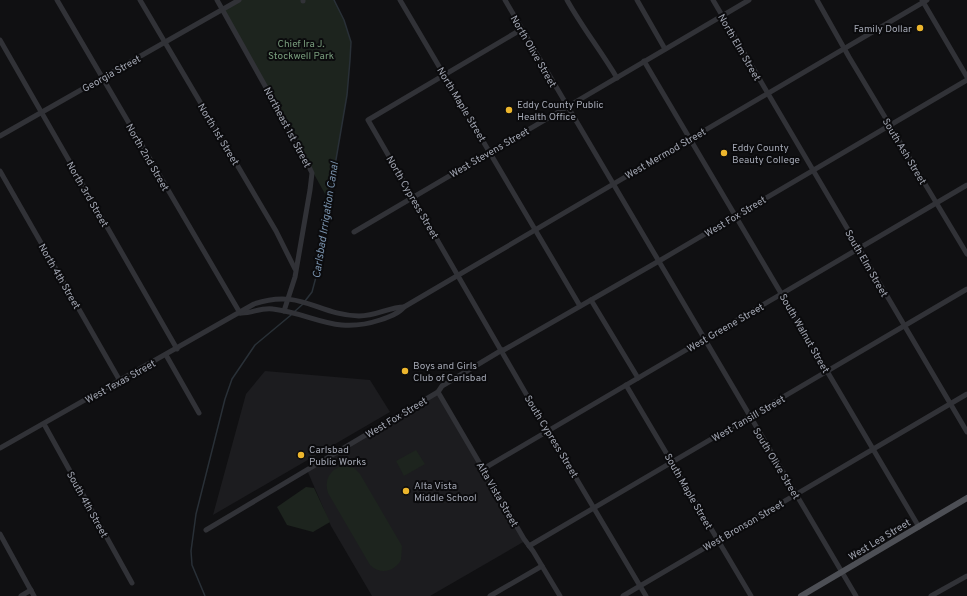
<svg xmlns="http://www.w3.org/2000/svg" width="967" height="596" font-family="Overpass,sans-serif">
  <rect width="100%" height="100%" fill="#101012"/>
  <!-- built -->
  <g fill="#1c1c1f">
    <path d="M265,371L370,380L390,412L213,515L246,394Z"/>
    <path d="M438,392L525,541L430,596H372L331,526L307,470Z"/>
  </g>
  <!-- green -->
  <g fill="#1d241e">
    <path d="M237,0H334L344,20L351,42L350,60L347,95L329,201L222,9Z"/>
    <path d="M416,450L425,464L404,476L396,461Z"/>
    <path d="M342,466L354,468L360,474L402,546L401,560C394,572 380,575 370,565L328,493C324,481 329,470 342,466Z"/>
    <path d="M306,487L314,488L330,522L313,532L287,525L277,507Z"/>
  </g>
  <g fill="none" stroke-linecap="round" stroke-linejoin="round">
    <!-- stream -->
    <g stroke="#293037" stroke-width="1.5">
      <path d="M305,301L312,292L316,277L347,95L350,60L351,42L344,20L334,0"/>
      <path d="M294,312L303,304"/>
      <path d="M205,596L192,565L191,551L196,514L225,399L232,379L255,345L291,315"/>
    </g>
    <!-- minor -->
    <g stroke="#313237" stroke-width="5">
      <path d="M57,0L240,313"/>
      <path d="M140,0L276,231L295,269"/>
      <path d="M217,0L301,150L312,173L310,190L295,277L284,311"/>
      <path d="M303,0V1"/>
      <path d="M400,0L580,306"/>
      <path d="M505,0L856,596"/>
      <path d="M567,0C582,27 601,51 617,78"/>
      <path d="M637,0L665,49"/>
      <path d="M713,0L967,432"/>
      <path d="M817,0L849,57L967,254"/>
      <path d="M922,0L967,77"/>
      <path d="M522,29L368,120L525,392L646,596"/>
      <path d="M0,40L177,349"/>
      <path d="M644,61L919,527"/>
      <path d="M0,136L239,0"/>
      <path d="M0,171L120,381"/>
      <path d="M354,232L749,0"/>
      <path d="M591,300L638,378"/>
      <path d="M240,313C251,314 261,307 273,309C314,314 335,335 380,320C389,317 398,314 404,307L927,0"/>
      <path d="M502,351L659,261L967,80"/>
      <path d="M166,355L199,413"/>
      <path d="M626,385L751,596"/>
      <path d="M438,392L524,539L533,551L560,596"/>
      <path d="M44,424L132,583"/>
      <path d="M0,448L254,304C301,288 317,315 359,316C377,316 389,307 404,307"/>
      <path d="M483,469L967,185"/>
      <path d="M206,530L438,392L442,386L502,350"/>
      <path d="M0,534L34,596"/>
      <path d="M529,546L967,289"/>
      <path d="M21,596L31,590"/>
      <path d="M490,596L542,566"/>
      <path d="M623,596L967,394"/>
      <path d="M931,596L967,576"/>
    </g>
    <!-- major -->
    <path stroke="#4d4f55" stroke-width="6" d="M801,596L967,498"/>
  </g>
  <!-- markers -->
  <g fill="#edb62d" stroke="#0b0b0d" stroke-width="1.5">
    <circle cx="920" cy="28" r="4"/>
    <circle cx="509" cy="110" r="4"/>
    <circle cx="724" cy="153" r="4"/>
    <circle cx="405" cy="371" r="4"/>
    <circle cx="301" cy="455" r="4"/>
    <circle cx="406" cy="491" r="4"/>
  </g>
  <g text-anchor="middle" stroke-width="4" stroke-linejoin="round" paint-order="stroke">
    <!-- poi labels -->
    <g font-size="10" fill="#a2a6b2" stroke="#0b0b0d" text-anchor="start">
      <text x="912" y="32" text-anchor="end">Family Dollar</text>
      <text x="517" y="108">Eddy County Public<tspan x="517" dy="12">Health Office</tspan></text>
      <text x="732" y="151">Eddy County<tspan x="732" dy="12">Beauty College</tspan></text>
      <text x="413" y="369">Boys and Girls<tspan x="413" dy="12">Club of Carlsbad</tspan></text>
      <text x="309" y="453">Carlsbad<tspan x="309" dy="12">Public Works</tspan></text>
      <text x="414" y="489">Alta Vista<tspan x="414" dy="12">Middle School</tspan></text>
    </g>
    <!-- park labels -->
    <g font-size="10" fill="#799d7d" stroke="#0b0b0d">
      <text x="301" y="47">Chief Ira J.<tspan x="301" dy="12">Stockwell Park</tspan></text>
    </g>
    <!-- street labels -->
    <g font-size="10" fill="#a2a6b2" stroke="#0b0b0d">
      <text transform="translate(740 47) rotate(60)" y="4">North Elm Street</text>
      <text transform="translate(534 51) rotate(60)" y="4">North Olive Street</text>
      <text transform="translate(111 73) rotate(-29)" y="4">Georgia Street</text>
      <text transform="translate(462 104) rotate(59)" y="4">North Maple Street</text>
      <text transform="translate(288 127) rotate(62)" y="4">Northeast 1st Street</text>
      <text transform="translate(219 134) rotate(59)" y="4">North 1st Street</text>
      <text transform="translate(905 151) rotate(59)" y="4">South Ash Street</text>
      <text transform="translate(489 152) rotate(-30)" y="4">West Stevens Street</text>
      <text transform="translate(665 153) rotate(-30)" y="4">West Mermod Street</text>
      <text transform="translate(148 157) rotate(60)" y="4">North 2nd Street</text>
      <text transform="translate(88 194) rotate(60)" y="4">North 3rd Street</text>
      <text transform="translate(413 197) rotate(60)" y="4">North Cypress Street</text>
      <text transform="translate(735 216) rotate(-31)" y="4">West Fox Street</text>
      <text transform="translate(867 263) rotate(60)" y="4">South Elm Street</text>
      <text transform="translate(60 276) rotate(60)" y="4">North 4th Street</text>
      <text transform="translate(725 327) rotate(-30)" y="4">West Greene Street</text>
      <text transform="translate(805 333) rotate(60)" y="4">South Walnut Street</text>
      <text transform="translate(120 381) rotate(-29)" y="4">West Texas Street</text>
      <text transform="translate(396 417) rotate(-31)" y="4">West Fox Street</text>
      <text transform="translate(748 418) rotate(-30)" y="4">West Tansill Street</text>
      <text transform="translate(552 436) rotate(59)" y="4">South Cypress Street</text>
      <text transform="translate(777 463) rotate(59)" y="4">South Olive Street</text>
      <text transform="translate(689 491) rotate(60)" y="4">South Maple Street</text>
      <text transform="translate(498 494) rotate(60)" y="4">Alta Vista Street</text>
      <text transform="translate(88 504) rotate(61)" y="4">South 4th Street</text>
      <text transform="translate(743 525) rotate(-30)" y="4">West Bronson Street</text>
      <text transform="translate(879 539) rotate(-31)" y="4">West Lea Street</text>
    </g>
    <!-- water labels -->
    <g font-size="11" font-style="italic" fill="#7992ad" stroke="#0b0b0d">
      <text transform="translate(325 220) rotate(-81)" y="4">Carlsbad Irrigation Canal</text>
    </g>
  </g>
</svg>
